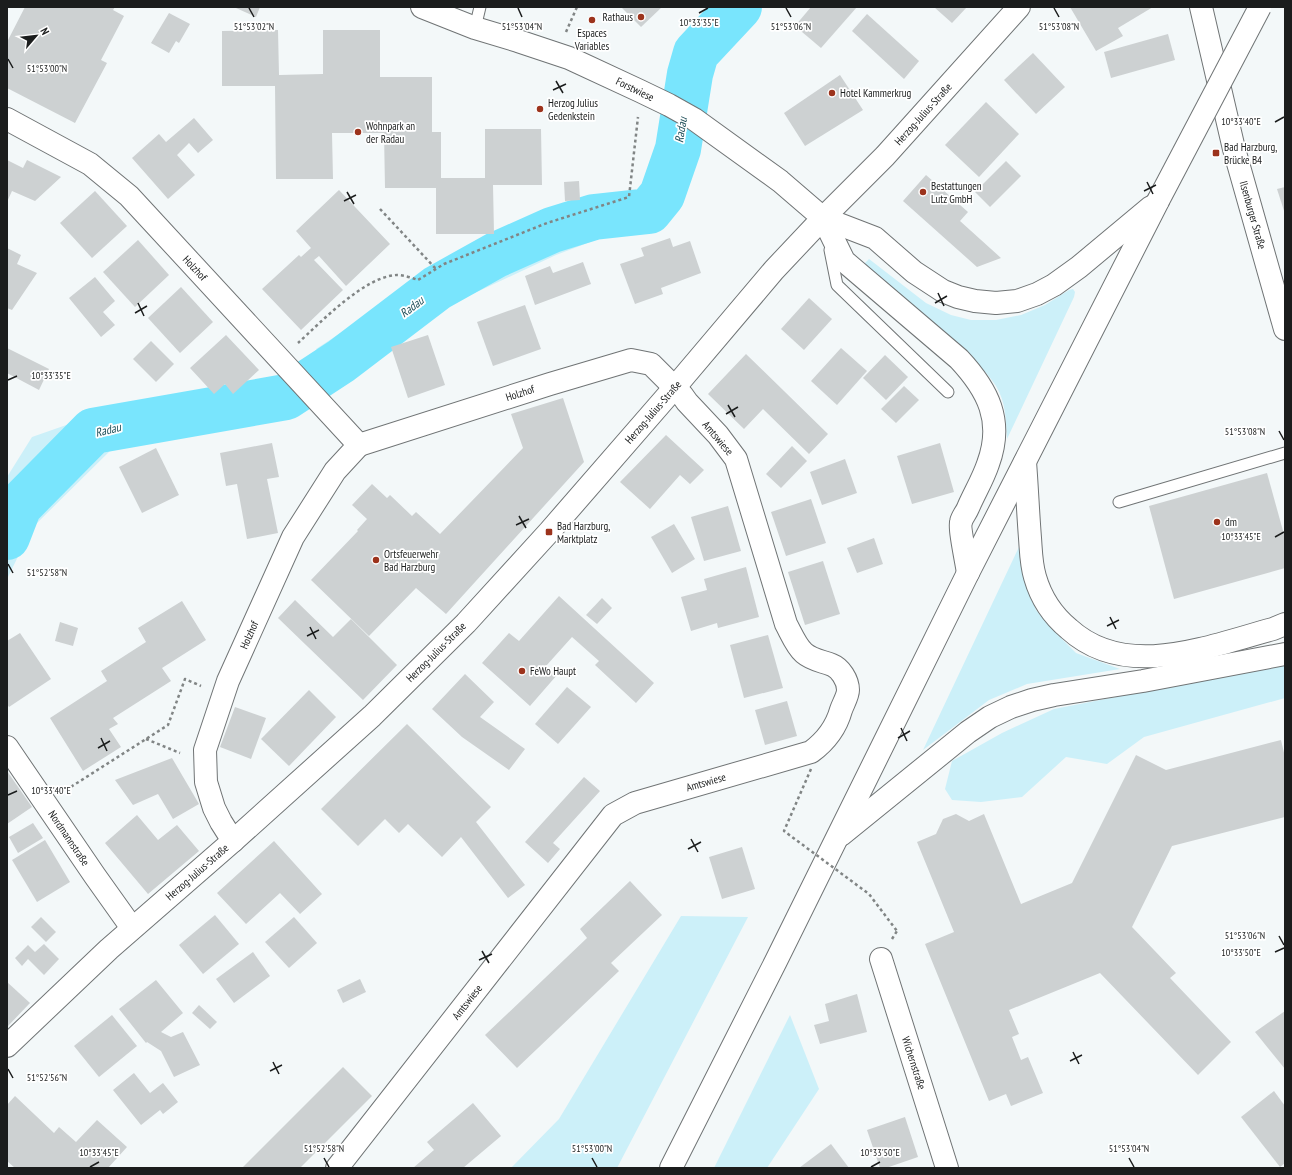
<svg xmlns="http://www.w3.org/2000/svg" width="1292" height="1175" font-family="'PT Sans Narrow',sans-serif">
  <rect width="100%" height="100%" fill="#f3f8f9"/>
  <!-- green -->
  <g fill="#ccf0f9">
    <path d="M719,7H762L714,62L693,40Z"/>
    <path d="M658,189L669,208L656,217L556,255L436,311L344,381L316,349L443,266L546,225Z"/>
    <path d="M869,259L926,303L951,315L971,320H996L1021,315L1045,305L1069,290L1073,289L1075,292L1074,297L1007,439C1006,421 1006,402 996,386C985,369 968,355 954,342C925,315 894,289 864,264Z"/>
    <path d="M272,386L295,409L159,429L117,444L32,528L7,579V477L32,437L132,402L202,399H234Z"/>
    <path d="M1019,547L1024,577L1036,610L1053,630L1076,653L1120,669L1027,684L989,700L923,750Z"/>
    <path d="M1285,664V698L1144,737L1107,764L1066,757L1022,797L981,802L952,800L945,789L952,761L1002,733L1054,709Z"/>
    <path d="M681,916L748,917L617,1168H511L559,1119Z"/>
    <path d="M790,1015L819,1089L767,1168H714Z"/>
  </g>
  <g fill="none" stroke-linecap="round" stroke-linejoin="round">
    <!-- river -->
    <path stroke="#79e5fd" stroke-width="46" d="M7,537L19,506L93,431L286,397L341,361L437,288L496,255L552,230L594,217L649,211L662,195L678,149L690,74L696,53L739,7"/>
  </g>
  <!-- building -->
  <g fill="#cdd1d2">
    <path d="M25,7H115L113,10L124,16L101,60L107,63L75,123L7,88V42Z"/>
    <path d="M236,7H260L256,17L236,8Z"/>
    <path d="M621,7H662L641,27Z"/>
    <path d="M811,7H857L821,48L795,26Z"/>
    <path d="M934,7H967L952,23Z"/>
    <path d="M1070,7H1153L1118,28L1123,36L1096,51Z"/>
    <path d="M169,13L190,24L179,43L176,41L169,53L151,43Z"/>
    <path d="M867,14L919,61L904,79L852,31Z"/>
    <path d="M278,30L279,75L323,74V30H380V77H432V132H441V178H485V129H541L542,185H493L494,234H436V188H385L384,133H332L333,179H276L275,86H222V31Z"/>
    <path d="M1168,34L1175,60L1111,78L1104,52Z"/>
    <path d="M1033,53L1065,87L1036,114L1004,80Z"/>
    <path d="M840,75L863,110L805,146L784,113Z"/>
    <path d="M986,102L1019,134L979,177L945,145Z"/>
    <path d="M194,118L213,140L198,153L189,143L177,155L195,175L168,199L132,158L159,134L166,142Z"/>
    <path d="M7,160L23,168L27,160L61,177L35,201L12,191L7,202Z"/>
    <path d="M1006,161L1021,176L990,207L975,192Z"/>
    <path d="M926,175L968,212L960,221L1001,258L977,267L903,201Z"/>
    <path d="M579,181L580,200L565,201L564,182Z"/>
    <path d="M1285,187V214L1277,189Z"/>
    <path d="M339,190L390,244L346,286L319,256L314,260L343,290L301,330L262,289L299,255L301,257L311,248L296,231Z"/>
    <path d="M95,191L127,226L92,258L60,223Z"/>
    <path d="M670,238L673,247L690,241L701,273L661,288L663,294L635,304L620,264L644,256L641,248Z"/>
    <path d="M138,240L169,275L135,307L103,272Z"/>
    <path d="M7,248L21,255L17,264L37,273L12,310L7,308Z"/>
    <path d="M583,262L591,284L535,305L525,276L550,266L553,273Z"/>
    <path d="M95,277L115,301L103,312L115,325L101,337L69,298Z"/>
    <path d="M181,287L213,322L180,353L148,318Z"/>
    <path d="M809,298L832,319L804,350L781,329Z"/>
    <path d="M525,305L541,349L493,366L477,322Z"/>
    <path d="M226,335L259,370L233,394L225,384L214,394L190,368Z"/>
    <path d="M428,335L445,385L408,398L391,347Z"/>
    <path d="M151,341L174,364L156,382L133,359Z"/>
    <path d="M7,348L49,369L39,390L7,373Z"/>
    <path d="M841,348L867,371L837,405L811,381Z"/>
    <path d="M746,354L828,434L809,454L763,409L744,429L708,394Z"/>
    <path d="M885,355L908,377L886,400L863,378Z"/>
    <path d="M904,386L919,400L896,423L881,409Z"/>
    <path d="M563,398L584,462L446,614L416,588L369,636L311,580L358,531L357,530L367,519L352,505L372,484L387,498L390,495L412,516L416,512L440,534L523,448L511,414Z"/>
    <path d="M666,435L704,470L690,484L680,475L650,509L620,482Z"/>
    <path d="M272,443L279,477L267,479L278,533L247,539L237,484L226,486L220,453Z"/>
    <path d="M940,443L954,492L912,504L897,456Z"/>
    <path d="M792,446L807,461L781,488L766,474Z"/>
    <path d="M156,448L179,495L142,513L119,467Z"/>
    <path d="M845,459L857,493L822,505L810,472Z"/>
    <path d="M1267,473L1285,538V568L1174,599L1149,506Z"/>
    <path d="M811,499L826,543L786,556L771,512Z"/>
    <path d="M728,506L741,551L704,561L691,517Z"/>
    <path d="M674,524L695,559L672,573L651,537Z"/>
    <path d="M874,538L883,564L857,573L847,548Z"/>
    <path d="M823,561L840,614L805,625L788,572Z"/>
    <path d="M746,567L759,617L718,628L717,623L691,631L681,597L707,590L704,579Z"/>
    <path d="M559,596L654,683L636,703L595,665L599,661L572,637L546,666L557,675L530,706L482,663L509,633L519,641Z"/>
    <path d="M602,598L612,608L597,624L586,615Z"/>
    <path d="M295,600L333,637L351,619L397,665L363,700L278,618Z"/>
    <path d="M182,601L206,640L162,668L171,681L113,718L118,724L109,729L121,747L83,771L50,718L107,681L101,671L146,642L138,628Z"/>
    <path d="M60,622L78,628L73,646L55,641Z"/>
    <path d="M20,633L51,679L9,707L7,704V641Z"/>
    <path d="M768,635L783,688L744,698L730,645Z"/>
    <path d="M465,674L494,702L480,717L525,749L509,770L462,737L432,709Z"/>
    <path d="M567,687L591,707L558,744L535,724Z"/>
    <path d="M309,690L336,717L289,766L261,739Z"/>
    <path d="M787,701L797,736L765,745L755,710Z"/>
    <path d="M235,707L266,718L251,759L220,747Z"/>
    <path d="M407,724L491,807L476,822L525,885L508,898L461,837L442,857L408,824L399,833L385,819L358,846L321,809Z"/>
    <path d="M1281,740L1285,757V817L1172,846L1132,927L1176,973L1170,978L1231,1042L1198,1075L1100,973L1009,1010L1019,1034L1012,1037L1021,1060L1028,1057L1043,1093L1011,1106L1006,1094L989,1101L925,944L954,932L917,842L936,834L943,819L956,814L969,821L984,814L1021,904L1072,883L1136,755L1166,770Z"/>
    <path d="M172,758L199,804L173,819L158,794L133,805L115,780Z"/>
    <path d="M7,771L32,807L7,824Z"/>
    <path d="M584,777L600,791L553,843L560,849L548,863L525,842Z"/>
    <path d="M137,815L158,840L177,825L199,851L148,894L105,843Z"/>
    <path d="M33,823L43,838L18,853L9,837Z"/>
    <path d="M45,840L70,882L37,902L12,860Z"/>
    <path d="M274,841L322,894L300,914L280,893L246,924L217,893Z"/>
    <path d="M742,847L755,889L722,899L709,857Z"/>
    <path d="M630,881L662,915L611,963L619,971L517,1068L485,1035L587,938L580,929Z"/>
    <path d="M215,915L239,944L203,974L179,945Z"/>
    <path d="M41,917L56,932L46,942L31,927Z"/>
    <path d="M294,917L317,943L289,968L265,942Z"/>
    <path d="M44,944L59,959L44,975L28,959L22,966L15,958L28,945L35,952Z"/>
    <path d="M253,952L270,976L234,1003L216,979Z"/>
    <path d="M360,979L366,992L343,1003L337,990Z"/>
    <path d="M156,980L183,1013L161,1032L171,1037L183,1032L200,1065L174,1077L161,1051L147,1042L146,1043L119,1009Z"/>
    <path d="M7,982L30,1003L7,1027Z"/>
    <path d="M857,994L867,1032L820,1044L814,1025L829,1021L825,1004Z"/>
    <path d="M199,1005L217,1022L210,1029L192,1013Z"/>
    <path d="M1285,1011V1069L1255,1032Z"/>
    <path d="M112,1015L137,1046L99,1077L74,1046Z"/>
    <path d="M343,1067L372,1096L300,1168H242Z"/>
    <path d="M134,1073L150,1093L163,1083L178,1102L163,1114L160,1110L141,1125L113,1090Z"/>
    <path d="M1274,1091L1285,1106V1163L1280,1167L1241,1117Z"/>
    <path d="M15,1096L54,1133L59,1127L76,1142L97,1120L127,1147L108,1168H15L7,1161V1105Z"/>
    <path d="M473,1103L501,1136L463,1168H413L434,1150L427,1142Z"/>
    <path d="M905,1117L918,1157L886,1168H880L867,1130Z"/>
    <path d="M831,1144L849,1168H799Z"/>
  </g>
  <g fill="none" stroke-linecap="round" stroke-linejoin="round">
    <defs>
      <g id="lane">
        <path d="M475,28L480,7"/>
        <path d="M830,250L837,285L948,392"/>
        <path d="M1119,502L1285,453"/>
      </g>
      <g id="street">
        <path d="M7,119L90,164L129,196L359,445L335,471L293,537L228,681L205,750L206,782L214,808L221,822L233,841"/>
        <path d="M7,747L95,876L132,928"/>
        <path d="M881,959L947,1168"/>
        <path d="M7,1046L109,949L233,841L372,716L466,623L549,532L675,387L774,270L823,218L780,181L694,119L669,105L640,91L569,58L518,41L475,28L422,7"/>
        <path d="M337,1168L613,815L635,803L811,752C826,741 836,728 841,710C843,704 848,696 848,690C848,680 840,668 832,665C822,661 812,660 804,653C796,646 791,633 786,624L736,459L718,435L687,402L682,395L651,364L631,360L550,384L359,445"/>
      </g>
      <g id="secondary">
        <path d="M1201,7L1234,149L1285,329"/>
        <path d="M823,218L885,156L1019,7"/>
      </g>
      <g id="highway">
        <path d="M823,218L844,261L959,359C988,390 1004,421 988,464C983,479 974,494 968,508C966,513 962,517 961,522C959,528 967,565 968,573"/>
        <path d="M823,218L875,238L914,272L943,291L958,297L975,301L996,303L1017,301L1037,294L1054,285L1079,267L1151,207"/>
        <path d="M1025,462C1027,487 1028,513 1030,538C1031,551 1031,564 1035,577C1041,598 1052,615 1069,629C1126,681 1209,646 1273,629L1285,624"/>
        <path d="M841,835L968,732L990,717L1011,707L1032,700L1054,695L1143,681L1285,654"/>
        <path d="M671,1168L776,961L968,573L1158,201"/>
      </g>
    </defs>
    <!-- lane casing -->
    <use href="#lane" stroke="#707475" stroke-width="13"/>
    <!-- street casing -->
    <use href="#street" stroke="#707475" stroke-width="24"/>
    <!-- secondary casing -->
    <use href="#secondary" stroke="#707475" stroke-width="24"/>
    <!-- highway casing -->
    <use href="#highway" stroke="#707475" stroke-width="24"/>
    <!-- path -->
    <g stroke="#818585" stroke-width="2.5" stroke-dasharray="3 3" stroke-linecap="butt">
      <path d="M566,32L577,7"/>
      <path d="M380,209L436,269"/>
      <path d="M298,343C321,322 365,276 397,275C404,275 412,278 418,280L444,264L547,223L629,197L638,117"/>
      <path d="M146,739L180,753"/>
      <path d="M66,790L168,725L185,679L201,686"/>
      <path d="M892,939L897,931"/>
    </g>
    <!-- lane -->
    <use href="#lane" stroke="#fff" stroke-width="11"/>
    <!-- street -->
    <use href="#street" stroke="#fff" stroke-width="22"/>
    <!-- secondary -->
    <use href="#secondary" stroke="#fff" stroke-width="22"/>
    <!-- highway -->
    <use href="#highway" stroke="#fff" stroke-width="22"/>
    <defs>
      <path id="highway-bridge" d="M1158,201L1260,7"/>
    </defs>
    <!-- highway-bridge casing -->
    <use href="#highway-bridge" stroke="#707475" stroke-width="24" stroke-linecap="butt"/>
    <!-- path-bridge -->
    <path stroke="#818585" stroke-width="2.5" stroke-dasharray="3 3" stroke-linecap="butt" d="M811,769L784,831L869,894L897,931"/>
    <!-- highway-bridge -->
    <use href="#highway-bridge" stroke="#fff" stroke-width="22"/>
  </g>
  <!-- ticks -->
  <path fill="none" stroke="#1b1d1d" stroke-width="1.5" d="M249,8L254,17M518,8L522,17M786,8L791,17M1054,8L1059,17M699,13L708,8M8,59L13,68M556,81L563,93M553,90L566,84M1275,122L1284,117M1147,182L1153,194M1144,191L1156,185M347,192L354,204M344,201L356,195M938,293L944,306M138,303L144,316M935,303L947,296M135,313L147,306M8,380L17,376M728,405L735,417M726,414L738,407M1279,431L1284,440M519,516L526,528M516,525L529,519M1275,537L1284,532M8,564L13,573M1110,617L1116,629M1107,626L1119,620M310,627L316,639M307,636L319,630M901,728L907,741M101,738L107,751M898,738L910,731M98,748L110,741M8,795L17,791M691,839L698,852M688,849L701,842M1279,936L1284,945M482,951L489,963M1275,952L1284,948M479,960L492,954M1073,1052L1079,1064M1070,1061L1082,1055M273,1062L279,1074M8,1069L13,1078M270,1071L282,1065M324,1158L329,1167M592,1158L597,1167M1129,1158L1134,1167M90,1167L99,1162M871,1167L880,1162"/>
  <!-- markers -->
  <g fill="#9c331c" stroke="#fff" stroke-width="1.5">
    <circle cx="641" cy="17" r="4"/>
    <circle cx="592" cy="20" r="4"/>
    <circle cx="832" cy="93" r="4"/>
    <circle cx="540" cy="109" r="4"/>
    <circle cx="358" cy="132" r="4"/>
    <rect x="1212" y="149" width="8" height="8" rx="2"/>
    <circle cx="923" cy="192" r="4"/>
    <circle cx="1217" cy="522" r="4"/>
    <rect x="545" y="528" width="8" height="8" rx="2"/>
    <circle cx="376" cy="560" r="4"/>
    <circle cx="522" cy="671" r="4"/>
  </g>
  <g text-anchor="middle" stroke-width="3.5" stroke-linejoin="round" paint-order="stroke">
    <!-- poi labels -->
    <g font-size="11" fill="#1b1d1d" stroke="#fff" text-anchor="start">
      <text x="633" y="21" text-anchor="end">Rathaus</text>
      <text x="592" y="37" text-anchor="middle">Espaces<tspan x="592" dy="13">Variables</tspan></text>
      <text x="840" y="97">Hotel Kammerkrug</text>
      <text x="548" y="107">Herzog Julius<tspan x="548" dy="13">Gedenkstein</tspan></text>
      <text x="366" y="130">Wohnpark an<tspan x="366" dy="13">der Radau</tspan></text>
      <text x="1224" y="151">Bad Harzburg,<tspan x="1224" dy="13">Brücke B4</tspan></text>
      <text x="931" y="190">Bestattungen<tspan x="931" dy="13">Lutz GmbH</tspan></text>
      <text x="1225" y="526">dm</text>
      <text x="557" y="530">Bad Harzburg,<tspan x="557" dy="13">Marktplatz</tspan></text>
      <text x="384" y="558">Ortsfeuerwehr<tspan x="384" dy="13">Bad Harzburg</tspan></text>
      <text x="530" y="675">FeWo Haupt</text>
    </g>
    <!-- street labels -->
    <g font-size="11" fill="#1b1d1d" stroke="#fff">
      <text transform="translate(635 89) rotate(26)" y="4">Forstwiese</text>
      <text transform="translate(923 114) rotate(-48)" y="4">Herzog-Julius-Straße</text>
      <text transform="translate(1253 215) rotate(74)" y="4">Ilsenburger Straße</text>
      <text transform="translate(195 268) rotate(47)" y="4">Holzhof</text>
      <text transform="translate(520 393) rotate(-18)" y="4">Holzhof</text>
      <text transform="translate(653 412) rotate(-49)" y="4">Herzog-Julius-Straße</text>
      <text transform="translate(718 438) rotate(50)" y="4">Amtswiese</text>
      <text transform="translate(249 635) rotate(-66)" y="4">Holzhof</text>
      <text transform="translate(436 652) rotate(-45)" y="4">Herzog-Julius-Straße</text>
      <text transform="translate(706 782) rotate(-16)" y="4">Amtswiese</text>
      <text transform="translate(69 838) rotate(56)" y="4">Nordmannstraße</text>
      <text transform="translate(197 872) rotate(-41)" y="4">Herzog-Julius-Straße</text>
      <text transform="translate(467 1002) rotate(-52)" y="4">Amtswiese</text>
      <text transform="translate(914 1063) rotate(72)" y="4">Wichernstraße</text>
    </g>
    <!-- water labels -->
    <g font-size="12" font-style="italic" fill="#20505a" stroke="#fff">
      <text transform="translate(681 130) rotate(-81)" y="4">Radau</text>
      <text transform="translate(412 307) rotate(-37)" y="4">Radau</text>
      <text transform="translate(108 430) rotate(-14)" y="4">Radau</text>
    </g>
  </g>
  <g font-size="10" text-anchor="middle" fill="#1b1d1d" stroke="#fff" stroke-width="3.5" stroke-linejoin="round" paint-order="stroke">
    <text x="699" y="26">10°33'35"E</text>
    <text x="254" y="30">51°53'02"N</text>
    <text x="522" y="30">51°53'04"N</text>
    <text x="791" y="30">51°53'06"N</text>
    <text x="1059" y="30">51°53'08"N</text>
    <text x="47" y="72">51°53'00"N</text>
    <text x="1241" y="125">10°33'40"E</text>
    <text x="51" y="379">10°33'35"E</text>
    <text x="1245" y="435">51°53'08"N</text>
    <text x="1241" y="540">10°33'45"E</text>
    <text x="47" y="576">51°52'58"N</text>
    <text x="51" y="794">10°33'40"E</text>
    <text x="1245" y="939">51°53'06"N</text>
    <text x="1241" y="956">10°33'50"E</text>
    <text x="47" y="1081">51°52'56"N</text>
    <text x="324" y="1152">51°52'58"N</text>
    <text x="592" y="1152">51°53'00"N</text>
    <text x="1129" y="1152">51°53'04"N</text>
    <text x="99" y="1156">10°33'45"E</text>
    <text x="880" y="1156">10°33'50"E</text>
  </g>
  <!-- border -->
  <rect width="1292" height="1175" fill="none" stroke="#1b1d1d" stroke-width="16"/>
  <!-- north arrow -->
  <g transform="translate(36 36) rotate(62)" stroke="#ffffff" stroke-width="3" paint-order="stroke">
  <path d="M0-3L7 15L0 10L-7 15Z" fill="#1b1d1d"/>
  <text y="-6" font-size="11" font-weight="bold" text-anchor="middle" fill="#1b1d1d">N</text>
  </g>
</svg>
